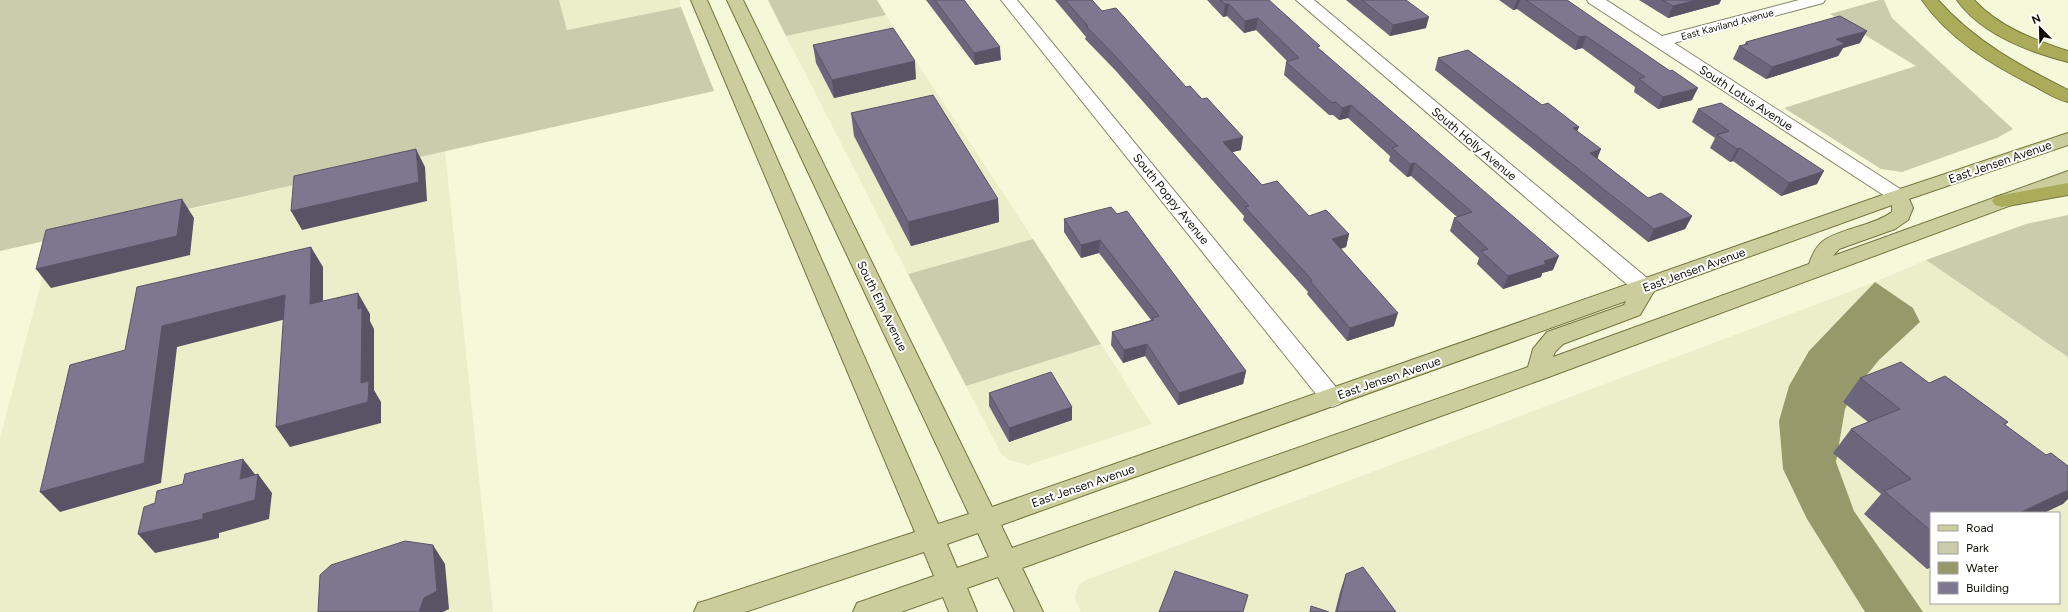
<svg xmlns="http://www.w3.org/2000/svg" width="2068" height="612" font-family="Figtree,sans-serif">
  <rect width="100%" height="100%" fill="#f6f8da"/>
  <!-- built -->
  <g fill="#ebeec9" fill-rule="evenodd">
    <path d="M559,0H679L681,7L567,30Z"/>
    <path d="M886,15L1033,239L908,274L786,36Z"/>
    <path d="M445,151L493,612H0V438L52,241Z"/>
    <path d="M1926,260L2068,357V612H1923L1854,511L1836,462L1845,409L1857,387L1879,360L1920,322L1913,308L1875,282L1809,351L1779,421L1783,469L1807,519L1865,612H1081L1077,604L1075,597L1077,590L1080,584L1086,580L1875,282ZM1931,513H2059V603H1931Z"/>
    <path d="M1101,344L1152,424L1028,465L1009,460L1002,455L966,386Z"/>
  </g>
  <!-- green -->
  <g fill="#caccab">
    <path d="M0,0H559L567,30L681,7L714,91L0,251Z"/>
    <path d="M768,0H877L886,15L786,36Z"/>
    <path d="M1879,0H1884L1892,18L2013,129L1997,138L1902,172L1881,169L1784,108L1916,66L1830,14Z"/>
    <path d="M2068,215V357L1926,260L2026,224Z"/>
    <path d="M1033,239L1101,344L966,386L908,274Z"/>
  </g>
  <!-- water -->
  <path fill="#97996a" d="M1875,282L1913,308L1920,322L1879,360L1857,387L1845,409L1836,462L1854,511L1923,612H1865L1807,519L1783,469L1779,421L1789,386L1809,351Z"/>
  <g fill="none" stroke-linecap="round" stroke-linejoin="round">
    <defs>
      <g id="minor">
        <path d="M1001,0H1017L1340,392L1344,398L1340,404L1332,407L1324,404Z"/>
        <path d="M1296,0H1314L1653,283L1656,288L1653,293L1645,295L1637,293Z"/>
        <path d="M1587,0H1606L1662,36L1799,0H1825L1823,3L1674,43L1905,192L1908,196L1905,200L1898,202L1891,200L1589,3Z"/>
      </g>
      <path id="major" d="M691,0H707L938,524L969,514L727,0H743L992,507L1891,192L2068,133V145L1909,199L1913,208L1908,220L1895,229L1839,249L1833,256L2068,171V184L1546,378L1022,568L1043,612H1015L998,577L967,588L977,612H949L943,597L901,612H853L857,603L934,576L924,552L745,612H694L698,603L708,600L915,532ZM1892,205V212C1872,226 1847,227 1826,239C1817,244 1812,255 1809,264L1553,357L1555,352L1563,344L1640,315L1654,291ZM1626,301L1624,305L1547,332L1533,349L1528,367L1012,548L1001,525ZM978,533L989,557L957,568L947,544Z"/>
      <g id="highway">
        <path d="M1922,0H1938C1974,41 2020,66 2068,90V102C2055,99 2044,91 2032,85C1991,64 1949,39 1922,0Z"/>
        <path d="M1957,0H1974C1999,27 2034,40 2068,51V62C2029,52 1981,34 1957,0Z"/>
        <path d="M2068,183V195L2002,207L1995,205L1992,201L1995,197L2002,195Z"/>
      </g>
    </defs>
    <!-- minor casing -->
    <use href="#minor" stroke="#83846a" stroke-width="2"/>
    <!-- major casing -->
    <use href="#major" stroke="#74753d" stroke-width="2"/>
    <!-- highway casing -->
    <use href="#highway" stroke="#74753d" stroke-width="2"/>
    <!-- minor -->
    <use href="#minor" fill="#fff" fill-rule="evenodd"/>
    <!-- major -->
    <use href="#major" fill="#cccd9c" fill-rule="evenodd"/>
    <!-- highway -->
    <use href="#highway" fill="#aaac5a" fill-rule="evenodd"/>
  </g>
  <!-- wall -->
  <g fill="#6c667c">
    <path d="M926,0H964L1001,60L975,65Z"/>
    <path d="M1055,0H1092L1102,11L1241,150L1232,152L1262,185L1309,216L1349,234L1346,247L1340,249L1394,326L1347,341L1307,294L1308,292L1243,220L1244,216L1116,71L1085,39L1086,37Z"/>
    <path d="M1207,0H1269L1319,49L1553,270L1542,273L1541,277L1503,289L1477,264L1479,258L1450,231L1454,218L1457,217L1411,176L1407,177L1389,161L1390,156L1348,118L1339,120L1333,115H1329L1284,75L1286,62H1288L1256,30L1244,33L1227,16L1223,17Z"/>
    <path d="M1346,0H1406L1426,28L1390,36Z"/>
    <path d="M1499,0H1567L1692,100L1658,109L1634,92L1635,87L1582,48L1575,50L1517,9L1513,10Z"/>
    <path d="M1639,0H1721L1719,4L1668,18Z"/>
    <path d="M1746,42L1860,43L1843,48L1838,56L1766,79L1733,59L1739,46L1744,45Z"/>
    <path d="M813,45L916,79L834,98L816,63Z"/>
    <path d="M1438,58L1542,105L1579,127L1577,131L1597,159L1648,198L1692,216L1685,229L1648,242L1435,70Z"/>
    <path d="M1698,109L1817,184L1781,196L1733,161L1730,162L1710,148L1715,138L1692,122Z"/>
    <path d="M851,113L998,199L999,222L911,246L854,136Z"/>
    <path d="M1117,214L1246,371L1243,384L1178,405L1145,356L1123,363L1111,345L1112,332L1151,320L1099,253L1081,258L1064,232V219Z"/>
    <path d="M1860,378L1929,383L2008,422L2005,425L2063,504L1931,513V567L1927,569L1864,514L1881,494L1833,453L1851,429L1868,422L1843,402Z"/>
    <path d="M989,393L1072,407V420L1009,442L989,406Z"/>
    <path d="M1346,574L1396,612H1335L1340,592Z"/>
  </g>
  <!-- shaded-wall -->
  <g fill="#585365">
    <path d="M1517,0H1520L1517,9L1513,10Z"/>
    <path d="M1697,0H1721L1719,4L1668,18L1673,6Z"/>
    <path d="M1225,4H1229L1227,16L1223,17Z"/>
    <path d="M1429,17L1426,28L1390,36L1393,25Z"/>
    <path d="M1258,18L1256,30L1244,33L1245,21Z"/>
    <path d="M1867,31L1860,43L1843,48L1838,56L1766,79L1772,67L1836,39Z"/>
    <path d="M1586,36L1582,48L1575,50L1579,37Z"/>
    <path d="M1000,47L1001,60L975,65L974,53Z"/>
    <path d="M915,61L916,79L834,98L832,80Z"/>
    <path d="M1698,88L1692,100L1658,109L1663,97Z"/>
    <path d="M1351,105L1348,118L1339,120L1342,108Z"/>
    <path d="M1579,127L1573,140V128Z"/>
    <path d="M1243,137L1241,150L1221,155L1223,142Z"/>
    <path d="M1740,148L1733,161L1730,162L1737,149Z"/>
    <path d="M416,149L425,167L427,201L302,230L291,211Z"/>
    <path d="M1601,149L1596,162L1590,153Z"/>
    <path d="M1415,163L1411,176L1407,177L1410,164Z"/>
    <path d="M1824,171L1817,184L1781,196L1789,183Z"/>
    <path d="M182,199L194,218L190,255L51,288L36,269Z"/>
    <path d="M998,199L999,222L911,246L908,222Z"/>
    <path d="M1692,216L1685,229L1648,242L1654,229Z"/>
    <path d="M1349,234L1346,247L1329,253L1332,239Z"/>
    <path d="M1100,240L1099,253L1081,258V245Z"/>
    <path d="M311,247L323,267V325L310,304Z"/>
    <path d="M1559,256L1553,270L1542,273L1541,277L1503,289L1508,276L1544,261Z"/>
    <path d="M358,293L370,314V321L374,329V390L381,402V423L290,447L276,427L361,383L358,309Z"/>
    <path d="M285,295L298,316L177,347L161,483L60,512L40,492L162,326Z"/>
    <path d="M1398,313L1394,326L1347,341L1350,328Z"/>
    <path d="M1147,344L1145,356L1123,363L1124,350Z"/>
    <path d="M1246,371L1243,384L1178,405L1179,393Z"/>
    <path d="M1072,407V420L1009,442V428Z"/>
    <path d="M243,459L258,478L240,479Z"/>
    <path d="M258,474L272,493L269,519L219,533V538L155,553L138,534Z"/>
    <path d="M2068,490V499L2063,504L2044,513H2019Z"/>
    <path d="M433,545L445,564L449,609L443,612H419Z"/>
    <path d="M1931,564V567L1927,569Z"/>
  </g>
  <!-- building -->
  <g fill="#7d7790" stroke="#585365">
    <path d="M935,0H964L1000,47L974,53Z"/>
    <path d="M1065,0H1092L1102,11L1116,8L1186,87L1190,86L1202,99L1207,98L1243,137L1223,142L1262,185L1277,181L1309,216L1326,210L1349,234L1332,239L1398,313L1350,328L1310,281L1312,280L1245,207L1249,206L1117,58L1086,26H1088Z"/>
    <path d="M1220,0H1269L1320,46L1317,47L1559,256L1544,261L1546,264L1508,276L1481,251L1488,249L1454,218L1472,212L1415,163L1410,164L1392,148L1398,146L1351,105L1342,108L1336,102L1332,103L1286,62L1299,58L1258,18L1245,21L1229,4H1225Z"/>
    <path d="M1362,0H1406L1429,17L1393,25Z"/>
    <path d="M1526,0H1567L1670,71L1672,70L1698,88L1663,97L1639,79L1645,77L1586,36L1579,37Z"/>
    <path d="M1662,0H1697L1673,6Z"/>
    <path d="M1840,16L1867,31L1836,39L1845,44L1772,67L1739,46L1748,44L1746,42Z"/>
    <path d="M893,28L915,61L832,80L813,45Z"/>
    <path d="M1468,50L1542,105L1548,103L1579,127L1573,128L1601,149L1590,153L1648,198L1661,193L1692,216L1654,229L1438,58Z"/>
    <path d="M933,95L998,199L908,222L851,113Z"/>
    <path d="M1721,103L1824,171L1789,183L1740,148L1737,149L1717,135L1729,131L1698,109Z"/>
    <path d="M416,149L419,182L291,211L294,176Z"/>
    <path d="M182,199L177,236L36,269L46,230Z"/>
    <path d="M1111,207L1117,214L1127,211L1246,371L1179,393L1147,344L1124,350L1112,332L1154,320L1152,318L1159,316L1100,240L1081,245L1064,219Z"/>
    <path d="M311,247L310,304L358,293V309L362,308L361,383L369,381L368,402L276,427L285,295L162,326L144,463L40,492L70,365L125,350L137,287Z"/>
    <path d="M1901,362L1929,383L1945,376L2008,422L2004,424L2046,455L2051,453L2068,466V490L2019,513H1931V531L1884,491L1911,479L1851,429L1900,409L1860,378Z"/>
    <path d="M1051,372L1072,407L1009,428L989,393Z"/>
    <path d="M243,459L240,479L258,474L255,500L203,514V519L138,534L144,507L155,503L157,491L183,484L185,474Z"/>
    <path d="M405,541L433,545L437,591L424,598L419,612H318L320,575L331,565Z"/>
    <path d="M1363,567L1396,612H1337L1346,574Z"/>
    <path d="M1175,571L1248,595L1243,612H1159Z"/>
    <path d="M1311,606L1329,612H1310Z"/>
  </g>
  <g text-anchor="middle" stroke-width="4" stroke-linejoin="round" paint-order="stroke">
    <!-- far-street labels -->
    <g font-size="10" fill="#101007" stroke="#fff">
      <text transform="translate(1727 24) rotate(-15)" y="4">East Kaviland Avenue</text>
    </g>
    <!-- street labels -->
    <g font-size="12" fill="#101007" stroke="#fff">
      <text transform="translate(1746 98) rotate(33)" y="4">South Lotus Avenue</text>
      <text transform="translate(1474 144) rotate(40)" y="4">South Holly Avenue</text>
      <text transform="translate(2000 162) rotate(-19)" y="4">East Jensen Avenue</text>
      <text transform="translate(1171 199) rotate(51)" y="4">South Poppy Avenue</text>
      <text transform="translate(1694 270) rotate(-20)" y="4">East Jensen Avenue</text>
      <text transform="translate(882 306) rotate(64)" y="4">South Elm Avenue</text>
      <text transform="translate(1389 378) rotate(-19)" y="4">East Jensen Avenue</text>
      <text transform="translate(1083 486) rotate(-19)" y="4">East Jensen Avenue</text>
    </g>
  </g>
  <!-- legend -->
  <rect x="1930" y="512" width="130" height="92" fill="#ffffff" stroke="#9f9f9c"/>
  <rect x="1938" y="525" width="20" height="6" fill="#cccd9c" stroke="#9f9f9c"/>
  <text x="1966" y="532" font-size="12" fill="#101007">Road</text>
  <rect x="1938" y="542" width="20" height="12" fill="#caccab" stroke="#9f9f9c"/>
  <text x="1966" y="552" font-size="12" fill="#101007">Park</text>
  <rect x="1938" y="562" width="20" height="12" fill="#97996a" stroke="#9f9f9c"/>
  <text x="1966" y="572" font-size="12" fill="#101007">Water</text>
  <rect x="1938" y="582" width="20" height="12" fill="#7d7790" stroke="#9f9f9c"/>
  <text x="1966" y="592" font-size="12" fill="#101007">Building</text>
  <!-- north arrow -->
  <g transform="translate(2040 28) rotate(337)" stroke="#ffffff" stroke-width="3" paint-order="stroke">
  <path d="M0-3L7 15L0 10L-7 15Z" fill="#101007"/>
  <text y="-6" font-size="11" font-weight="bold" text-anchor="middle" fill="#101007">N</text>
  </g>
</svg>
